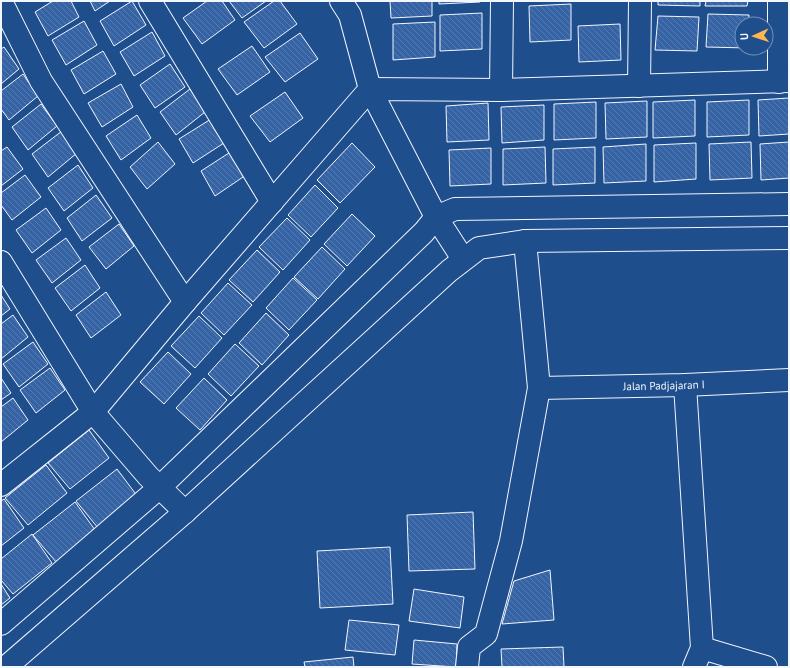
<svg xmlns="http://www.w3.org/2000/svg" width="790" height="668" font-family="'PT Sans',sans-serif">
  <defs>
    <pattern id="building-back-hatch" width="6" height="6" patternUnits="userSpaceOnUse"><rect width="6" height="6" fill="#3563a3"/><path d="M-1 5l2 2M0 0l6 6M5-1l2 2" fill="none" stroke="#537ab1"/></pattern>
  </defs>
  <rect width="100%" height="100%" fill="#1f4e8c"/>
  <!-- building -->
  <g fill="url(#building-back-hatch)" stroke="#f2f6ff">
    <path d="M53,1H71L79,17L48,36L35,12Z"/>
    <path d="M90,1H110L95,11Z"/>
    <path d="M132,1L146,25L114,46L100,21Z"/>
    <path d="M207,1H222L235,20L202,44L183,18Z"/>
    <path d="M229,1H266L242,18Z"/>
    <path d="M274,1H280L297,24L264,48L244,22Z"/>
    <path d="M390,1H432V16L391,18Z"/>
    <path d="M439,1H480V2L439,4Z"/>
    <path d="M658,1H700V6L658,5Z"/>
    <path d="M706,1H748L747,6H705Z"/>
    <path d="M571,4V40L530,42L529,6Z"/>
    <path d="M482,13V49L440,51V15Z"/>
    <path d="M708,14L749,15V24H742V48H748L706,47Z"/>
    <path d="M658,16L699,17L697,51L655,50Z"/>
    <path d="M84,21L97,45L66,65L52,40Z"/>
    <path d="M435,22V57L393,60V24Z"/>
    <path d="M620,24L621,60L579,62L578,26Z"/>
    <path d="M152,32L165,56L134,76L120,52Z"/>
    <path d="M300,33L318,59L285,82L265,57Z"/>
    <path d="M252,46L270,72L237,95L218,69Z"/>
    <path d="M4,47L19,69L1,84V49Z"/>
    <path d="M103,51L116,74L84,94L71,70Z"/>
    <path d="M170,64L185,87L155,108L140,85Z"/>
    <path d="M23,74L38,96L9,120L1,109V91Z"/>
    <path d="M121,84L133,107L102,127L88,103Z"/>
    <path d="M190,89L205,112L176,135L160,112Z"/>
    <path d="M285,92L303,118L270,142L250,116Z"/>
    <path d="M789,98V134L759,136L758,100Z"/>
    <path d="M695,100V136L653,138V102Z"/>
    <path d="M749,100V135L707,137V102Z"/>
    <path d="M647,101V137L606,139L605,103Z"/>
    <path d="M596,102V138L554,140V104Z"/>
    <path d="M488,103L489,140L447,142L446,106Z"/>
    <path d="M41,104L57,126L28,150L12,127Z"/>
    <path d="M544,105V140L502,143L501,107Z"/>
    <path d="M137,115L151,138L121,160L106,136Z"/>
    <path d="M211,119L224,143L193,163L179,139Z"/>
    <path d="M62,131L77,153L48,177L32,154Z"/>
    <path d="M158,142L175,164L147,189L130,167Z"/>
    <path d="M751,142L752,178L710,180L709,144Z"/>
    <path d="M789,142V178L761,180L760,144Z"/>
    <path d="M352,143L375,167L340,203L317,180Z"/>
    <path d="M696,143V179L654,182V145Z"/>
    <path d="M646,144V181L604,183L603,147Z"/>
    <path d="M7,147L23,169L1,186V151Z"/>
    <path d="M545,147L546,183L503,185V149Z"/>
    <path d="M595,147V183L553,185V149Z"/>
    <path d="M491,148V184L450,186L449,150Z"/>
    <path d="M232,151L246,175L215,196L201,171Z"/>
    <path d="M78,165L93,188L64,211L48,188Z"/>
    <path d="M25,175L41,197L12,220L1,205V193Z"/>
    <path d="M315,185L338,208L311,237L288,215Z"/>
    <path d="M96,195L112,218L82,241L67,218Z"/>
    <path d="M46,208L61,230L32,253L16,230Z"/>
    <path d="M352,214L375,236L347,266L324,244Z"/>
    <path d="M287,218L310,240L283,270L259,247Z"/>
    <path d="M119,224L134,246L106,269L89,247Z"/>
    <path d="M66,238L81,260L52,283L36,260Z"/>
    <path d="M322,247L345,269L318,299L294,277Z"/>
    <path d="M257,250L280,272L253,302L229,280Z"/>
    <path d="M85,265L100,288L71,311L55,288Z"/>
    <path d="M293,278L317,300L289,330L266,308Z"/>
    <path d="M228,283L252,305L224,335L201,313Z"/>
    <path d="M106,292L121,315L91,338L76,315Z"/>
    <path d="M1,295L10,309L1,316Z"/>
    <path d="M266,313L289,335L262,365L239,343Z"/>
    <path d="M13,315L28,337L1,359V324Z"/>
    <path d="M199,316L222,338L195,368L171,346Z"/>
    <path d="M33,342L48,364L19,387L3,364Z"/>
    <path d="M235,344L259,366L231,396L208,374Z"/>
    <path d="M168,352L191,374L164,404L140,382Z"/>
    <path d="M50,368L65,390L36,413L20,390Z"/>
    <path d="M1,378L11,393L1,400Z"/>
    <path d="M204,378L227,400L200,430L176,408Z"/>
    <path d="M13,398L28,420L1,442V407Z"/>
    <path d="M89,430L109,458L70,489L48,463Z"/>
    <path d="M46,465L67,493L28,525L5,498Z"/>
    <path d="M117,469L138,497L98,528L76,501Z"/>
    <path d="M4,499L24,528L1,546V501Z"/>
    <path d="M75,502L95,530L56,562L33,535Z"/>
    <path d="M473,512L475,569L409,571L407,515Z"/>
    <path d="M32,534L52,563L13,594L1,580V559Z"/>
    <path d="M390,547L393,604L320,608L317,551Z"/>
    <path d="M550,570L554,620L502,624L514,581Z"/>
    <path d="M1,584L10,598L1,605Z"/>
    <path d="M414,589L464,597L460,628L409,621Z"/>
    <path d="M349,620L399,625L395,655L345,650Z"/>
    <path d="M414,640L457,644L456,667L412,664Z"/>
    <path d="M563,647L564,667H502L501,649Z"/>
    <path d="M353,657L354,667H305L304,662Z"/>
  </g>
  <g fill="none" stroke-linecap="round" stroke-linejoin="round">
    <defs>
      <g id="minor">
        <path d="M1,1L41,81L185,302"/>
        <path d="M150,1L272,202"/>
        <path d="M341,1L350,15L370,89L436,217L463,259"/>
        <path d="M779,82V1"/>
        <path d="M639,86L640,1"/>
        <path d="M501,90L502,1"/>
        <path d="M1,262L93,412L148,476L185,512"/>
        <path d="M685,385L702,648L694,667"/>
        <path id="s1" d="M539,388L685,385L789,380"/>
        <path d="M1,485L93,412L185,302L370,89L501,90L789,81"/>
        <path d="M1,624L159,488L424,232L436,217L455,209L789,204"/>
        <path d="M702,648L766,667"/>
        <path d="M6,667L185,512L449,271L479,248L525,241L789,238"/>
        <path d="M467,667L469,647L486,634L511,541L539,388L525,241"/>
      </g>
    </defs>
    <!-- minor casing -->
    <use href="#minor" stroke="#f2f6ff" stroke-width="24"/>
    <!-- minor -->
    <use href="#minor" stroke="#1f4e8c" stroke-width="22"/>
  </g>
  <g text-anchor="middle" stroke-width="3" stroke-linejoin="round" paint-order="stroke">
    <!-- street labels -->
    <g font-size="11" fill="#f2f6ff" stroke="#1f4e8c">
      <text dy="4" stroke="none"><textPath href="#s1" startOffset="125">Jalan Padjajaran I</textPath></text>
    </g>
  </g>
  <!-- border -->
  <rect width="790" height="668" fill="none" stroke="#f2f6ff" stroke-width="4"/>
  <!-- north arrow -->
  <g transform="translate(754 36) rotate(267)"><circle r="19" fill="#1f4e8c" stroke="#7391ba"/>
  <path d="M0-3L7 15L0 10L-7 15Z" fill="#ffb74d"/>
  <text y="-6" font-size="11" font-weight="bold" text-anchor="middle" fill="#f2f6ff">U</text>
  </g>
</svg>
